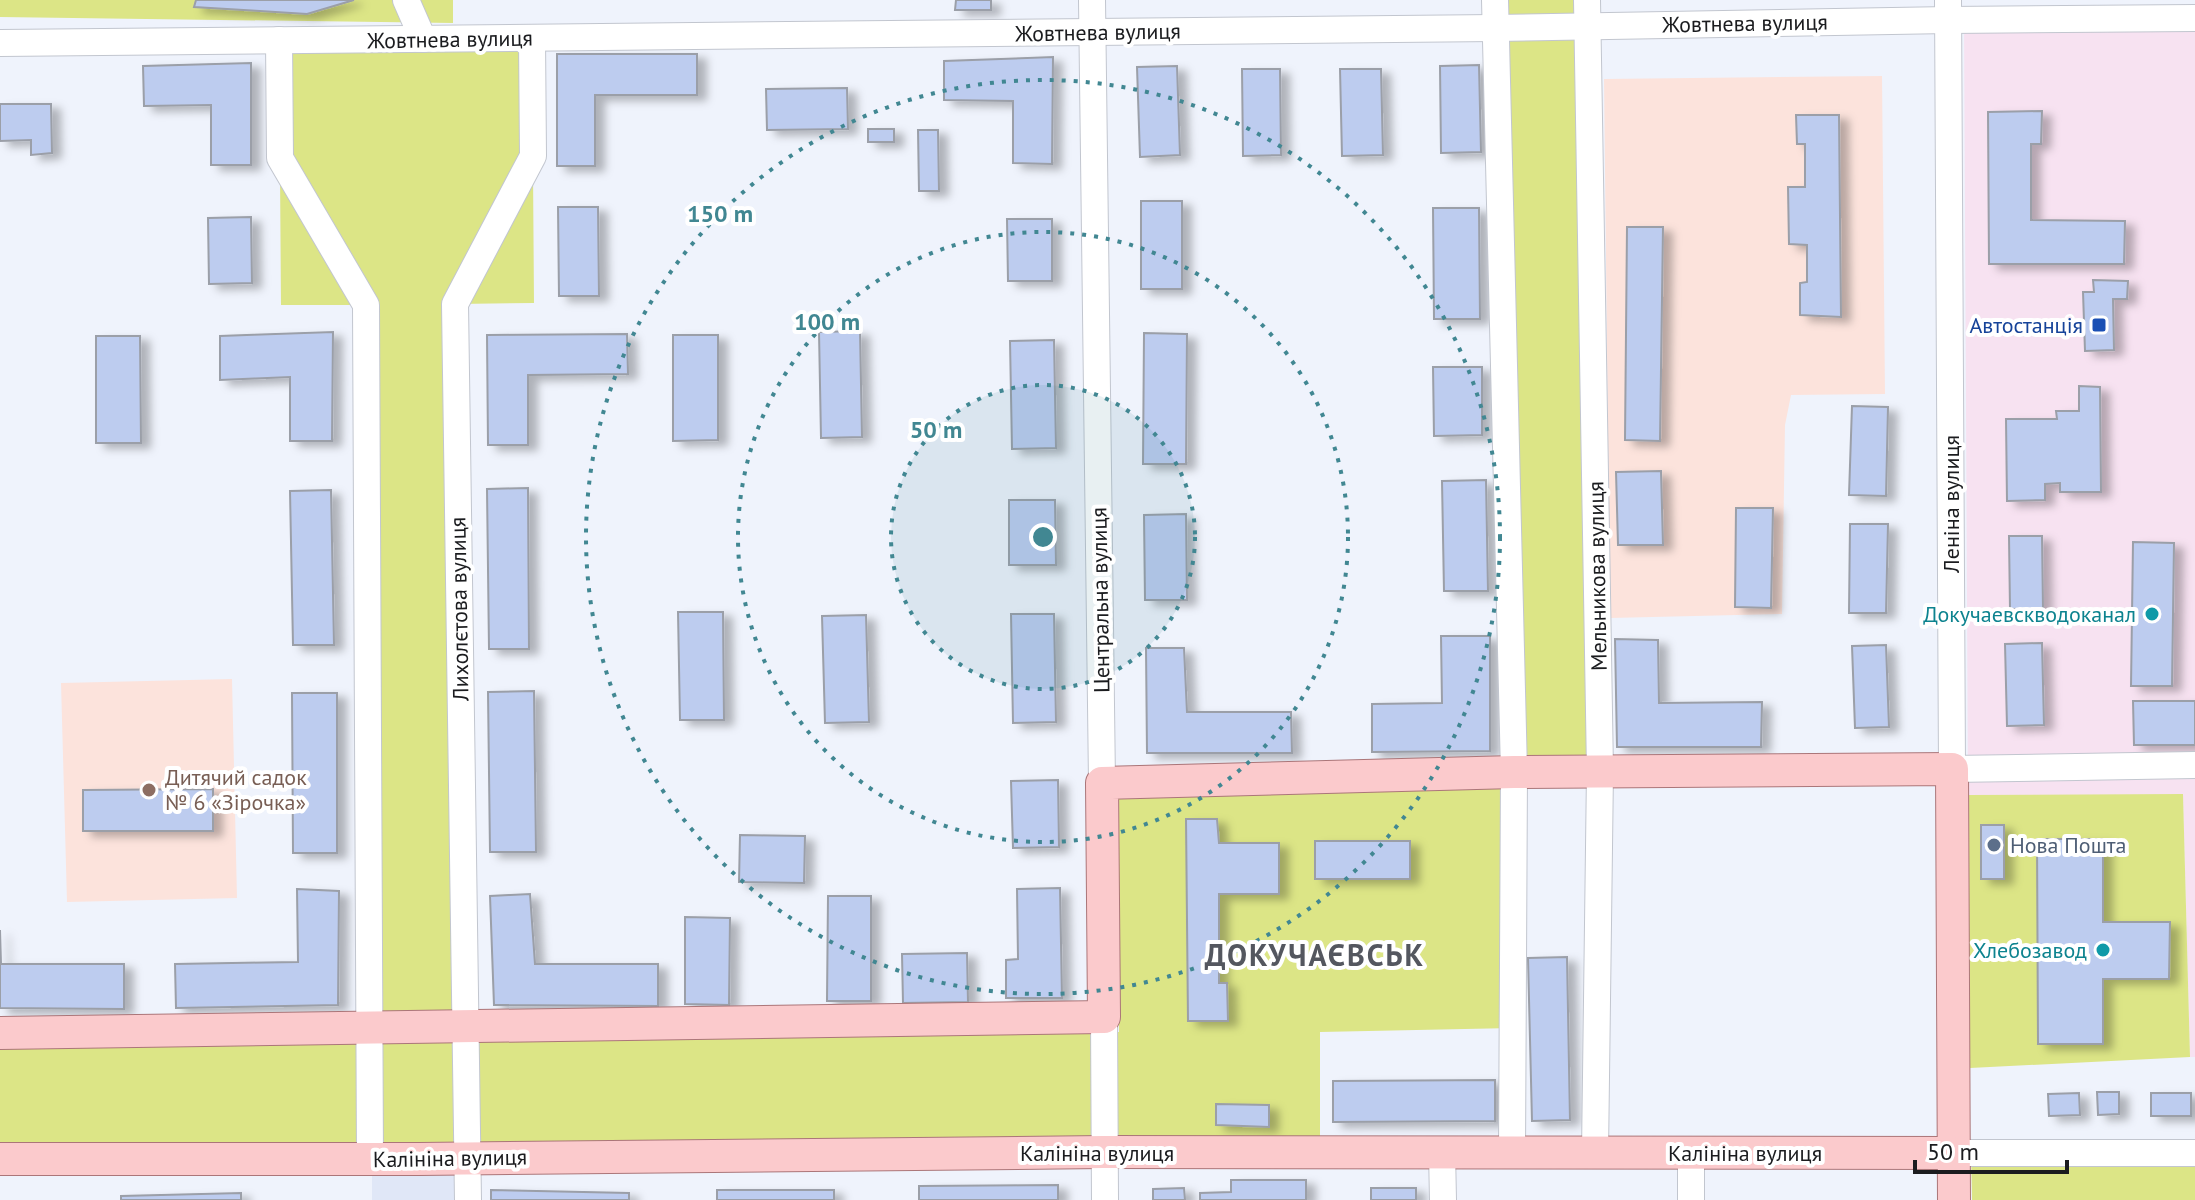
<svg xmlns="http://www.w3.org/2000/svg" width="2195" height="1200" font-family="'PT Sans',sans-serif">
  <defs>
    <filter id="shadow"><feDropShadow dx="9" dy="5" stdDeviation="4" flood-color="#0004"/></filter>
  </defs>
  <rect width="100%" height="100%" fill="#eff3fc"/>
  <!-- built -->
  <path fill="#e0e7f7" d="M467,1171L468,1200H372V1172Z"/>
  <!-- industrial -->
  <path fill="#f7e2f1" d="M2195,18V1057H2190L2183,795H1968L1964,20Z"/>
  <!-- education -->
  <g fill="#fce3dc">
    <path d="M1882,76L1885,394L1791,395L1785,425L1782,614L1610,618L1604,79Z"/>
    <path d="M232,679L237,898L67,902L61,683Z"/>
  </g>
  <!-- green -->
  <g fill="#dce586">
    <path d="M0,0H453V23L0,17Z"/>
    <path d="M1495,0H1587L1600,758L1514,759Z"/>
    <path d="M532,38L534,303L456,304L465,1011L371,1012L366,305H281L279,40Z"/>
    <path d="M1515,785L1513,1028L1320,1032V1139L0,1147V1047L1119,1032L1116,793Z"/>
    <path d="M2183,794L2190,1057L1970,1068L1968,795Z"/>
    <path d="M1971,1153H2195V1200H1972Z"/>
  </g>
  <!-- building -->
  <g fill="#bdccef" stroke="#9b9fa8" stroke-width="2" filter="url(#shadow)">
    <path d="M196,0H354L307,14L194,7Z"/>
    <path d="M956,0H991V10H955Z"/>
    <path d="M557,54H697V95H595V166H557Z"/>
    <path d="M1053,57L1052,164L1013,163V101L944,100V61Z"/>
    <path d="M251,63V165H211V105L144,106L143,66Z"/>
    <path d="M1479,65L1481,152L1441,153L1440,66Z"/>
    <path d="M1177,66L1180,155L1140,157L1137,67Z"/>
    <path d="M1242,69H1280L1281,155L1243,156Z"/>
    <path d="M1340,69H1381L1383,155L1342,156Z"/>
    <path d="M847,88L848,129L767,130L766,89Z"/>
    <path d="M0,104H51L52,153L31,155V140L0,141Z"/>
    <path d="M2042,111L2041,144H2031V220L2125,221L2124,264H1989L1988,112Z"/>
    <path d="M1796,115H1839L1841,317L1800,315V283L1807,282V245L1789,244L1788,187H1805V144H1797Z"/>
    <rect x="868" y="129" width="26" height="13"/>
    <path d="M918,130H938L939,191H919Z"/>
    <rect x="1141" y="201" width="41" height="88"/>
    <path d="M558,207H598L599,296H559Z"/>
    <path d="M1433,208H1479L1480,319H1434Z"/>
    <path d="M251,217L252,283L209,284L208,218Z"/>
    <path d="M1007,219H1052V281H1008Z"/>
    <path d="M1627,227H1663L1660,441L1625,440Z"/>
    <path d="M2093,280L2128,281L2127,299H2113L2114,350L2085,351L2083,292H2094Z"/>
    <path d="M860,331L862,437L821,438L819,332Z"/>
    <path d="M333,332L332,441H290V377L220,380V336Z"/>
    <path d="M1144,333L1187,334L1186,464H1143Z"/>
    <path d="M627,334L628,374L528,375V445H488L487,335Z"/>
    <path d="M673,335H718V440L673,441Z"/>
    <path d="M96,336H140L141,443H96Z"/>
    <path d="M1054,340L1056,448L1012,449L1010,341Z"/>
    <path d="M1433,367H1482V435L1434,436Z"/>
    <path d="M2079,386L2100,387L2101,492H2060V483L2045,484V500L2007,501L2006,419H2057L2056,411H2079Z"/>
    <path d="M1852,406L1888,407L1886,496L1849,495Z"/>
    <path d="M1661,471L1663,545H1618L1616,472Z"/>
    <path d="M1486,480L1488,591H1444L1442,481Z"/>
    <path d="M528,488L529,649H489L487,489Z"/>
    <path d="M331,490L334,645H293L290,491Z"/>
    <path d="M1009,500H1055L1056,565H1009Z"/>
    <path d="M1736,508H1773L1771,608L1735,607Z"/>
    <path d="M1186,514L1187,600H1145L1144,515Z"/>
    <path d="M1850,524H1888L1886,613H1849Z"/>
    <path d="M2009,536H2042L2043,609H2010Z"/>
    <path d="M2133,542L2174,543L2172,686H2131Z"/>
    <path d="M678,612H723L724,720H680Z"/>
    <path d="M1011,614H1054L1056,722L1013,723Z"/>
    <path d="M866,615L869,722L825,723L822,616Z"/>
    <path d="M1441,636H1490V751L1372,752V704L1442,703Z"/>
    <path d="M1615,639L1658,640L1659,703L1762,702L1761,747H1617Z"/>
    <path d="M2042,643L2044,725L2007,726L2005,644Z"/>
    <path d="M1886,645L1889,727L1855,728L1852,646Z"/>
    <path d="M1146,648H1184L1187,712H1291L1292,753H1147Z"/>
    <path d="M534,691L536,852H490L488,692Z"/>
    <path d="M292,693H337V853H293Z"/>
    <path d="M2133,701H2195V745H2134Z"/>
    <path d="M1058,780L1059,847L1013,848L1011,781Z"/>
    <path d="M213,789V831H83V790Z"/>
    <path d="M1186,819H1217L1219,843H1279V894H1219V983H1227L1228,1021H1188Z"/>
    <rect x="1981" y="825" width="23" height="54"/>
    <path d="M740,835L805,836L804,883L739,882Z"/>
    <path d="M2037,839H2103V922H2170L2169,979H2103V1044H2038Z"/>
    <rect x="1315" y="841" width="95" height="38"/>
    <path d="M1060,888L1062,998H1006V960L1018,959L1017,889Z"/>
    <path d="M297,889L339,891L338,1005L176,1008L175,964L298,962Z"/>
    <path d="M530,894L535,964H658V1006L494,1005L490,896Z"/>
    <path d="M828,896H871V1001H827Z"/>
    <path d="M685,917L730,918L729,1005L685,1004Z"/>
    <path d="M0,930L1,964H124V1009L0,1008Z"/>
    <path d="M967,953L968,1002L903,1003L902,954Z"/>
    <path d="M1567,957L1570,1120L1532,1121L1528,958Z"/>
    <path d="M1495,1080V1121L1333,1122V1081Z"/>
    <path d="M2097,1092H2119V1114L2098,1115Z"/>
    <path d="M2079,1093L2080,1115L2049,1116L2048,1094Z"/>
    <rect x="2151" y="1093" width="40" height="23"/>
    <path d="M1216,1104L1269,1105V1127L1216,1125Z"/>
    <path d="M1231,1180H1306V1200H1200V1193L1231,1192Z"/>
    <path d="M1058,1185V1200H919V1186Z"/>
    <path d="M1184,1188L1185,1200H1153V1189Z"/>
    <rect x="1371" y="1188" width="45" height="12"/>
    <path d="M491,1190L629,1193V1200H491Z"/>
    <rect x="717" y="1190" width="117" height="10"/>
    <path d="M241,1193V1200H121V1196Z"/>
  </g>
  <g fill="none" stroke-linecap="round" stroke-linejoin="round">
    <defs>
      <g id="minor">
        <path d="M406,0L423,39"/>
        <path d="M1092,0L1102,783"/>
        <path d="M1495,0L1514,772L1512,1152"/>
        <path d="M1587,0L1600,771L1595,1153"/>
        <path d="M1948,0L1952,769L2195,765"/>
        <path d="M279,40L280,158L366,305L370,1159"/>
        <path d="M0,43L1495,28L1949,20L2195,18"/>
        <path d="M1104,1017L1105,1200"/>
        <path d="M1442,1152L1443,1200"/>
        <path d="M1691,1153V1200"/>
        <path d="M1954,1153H2195"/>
        <path d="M468,1200L455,304L533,156L532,38"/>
      </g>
      <g id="major">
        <path d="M0,1033L1104,1017L1102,783L1514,772L1952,769L1954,1200"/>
        <path d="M0,1159H419L1104,1152L1954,1153"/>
      </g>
    </defs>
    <!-- minor casing -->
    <use href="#minor" stroke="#c2c6cf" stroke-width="28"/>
    <!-- major casing -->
    <use href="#major" stroke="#ab7679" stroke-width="34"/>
    <!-- minor -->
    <use href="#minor" stroke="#fff" stroke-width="26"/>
    <!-- major -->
    <use href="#major" stroke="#fbcacc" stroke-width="32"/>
  </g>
  <!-- distance rings -->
  <circle cx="1043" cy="537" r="152" fill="#418792" fill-opacity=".12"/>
  <g fill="none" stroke="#418792" stroke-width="4" stroke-dasharray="4 8">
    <circle cx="1043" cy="537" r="152"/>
    <circle cx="1043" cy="537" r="305"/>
    <circle cx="1043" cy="537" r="457"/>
  </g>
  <!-- markers -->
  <rect fill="#1a4fb4" stroke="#fff" stroke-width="3" x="2091" y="317" width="16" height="16" rx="4"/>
  <g fill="#0f9aa8" stroke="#fff" stroke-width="3">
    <circle cx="2152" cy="614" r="8"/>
    <circle cx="2103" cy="950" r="8"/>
  </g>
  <circle fill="#8d6e63" stroke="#fff" stroke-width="3" cx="149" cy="790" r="8"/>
  <circle fill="#5c6f8a" stroke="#fff" stroke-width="3" cx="1994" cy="845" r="8"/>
  <g text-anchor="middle" stroke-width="8" stroke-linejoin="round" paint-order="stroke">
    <!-- street labels -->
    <g font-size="22" fill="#1b1c1f" stroke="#fff">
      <text transform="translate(1745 23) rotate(-1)" y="8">Жовтнева вулиця</text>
      <text transform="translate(1098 32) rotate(-1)" y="8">Жовтнева вулиця</text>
      <text transform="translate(450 39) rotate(-1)" y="8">Жовтнева вулиця</text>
      <text transform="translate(1951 504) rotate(-90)" y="8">Леніна вулиця</text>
      <text transform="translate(1597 576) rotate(-91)" y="8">Мельникова вулиця</text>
      <text transform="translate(1100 600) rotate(-91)" y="8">Центральна вулиця</text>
      <text transform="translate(459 609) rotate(-91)" y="8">Лихолєтова вулиця</text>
      <text x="1097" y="1161">Калініна вулиця</text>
      <text x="1745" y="1161">Калініна вулиця</text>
      <text transform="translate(450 1158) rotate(-1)" y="8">Калініна вулиця</text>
    </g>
    <!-- transit labels -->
    <g font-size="22" fill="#164399" stroke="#fff" text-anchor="end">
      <text x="2083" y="333">Автостанція</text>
    </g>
    <!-- culture labels -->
    <g font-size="22" fill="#0d838f" stroke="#fff" text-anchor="end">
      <text x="2136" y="622">Докучаевскводоканал</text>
      <text x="2087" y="958">Хлебозавод</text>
    </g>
    <!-- education labels -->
    <g font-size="22" fill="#785e54" stroke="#fff" text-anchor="start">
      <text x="165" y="785">Дитячий садок<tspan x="165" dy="25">№ 6 «Зірочка»</tspan></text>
    </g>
    <!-- service labels -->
    <g font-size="22" fill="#4e5e75" stroke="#fff" text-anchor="start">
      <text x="2010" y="853">Нова Пошта</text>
    </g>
    <!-- district labels -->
    <g font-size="30" font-weight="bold" letter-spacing="2" fill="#54575f" stroke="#fff">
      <text x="1315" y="966">ДОКУЧАЄВСЬК</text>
    </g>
  </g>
  <circle cx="1043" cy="537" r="12" fill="#418792" stroke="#fff" stroke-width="4"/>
  <g font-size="24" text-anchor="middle" font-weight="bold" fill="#418792" stroke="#fff" stroke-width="8" stroke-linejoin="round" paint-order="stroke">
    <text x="720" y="222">150 m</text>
    <text x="827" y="330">100 m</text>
    <text x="936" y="438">50 m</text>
  </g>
  <!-- scale -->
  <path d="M1915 1160v12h152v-12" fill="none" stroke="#1b1c1f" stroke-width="4"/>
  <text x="1927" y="1160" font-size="24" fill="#1b1c1f" stroke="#ffffff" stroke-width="6" paint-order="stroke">50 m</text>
</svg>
